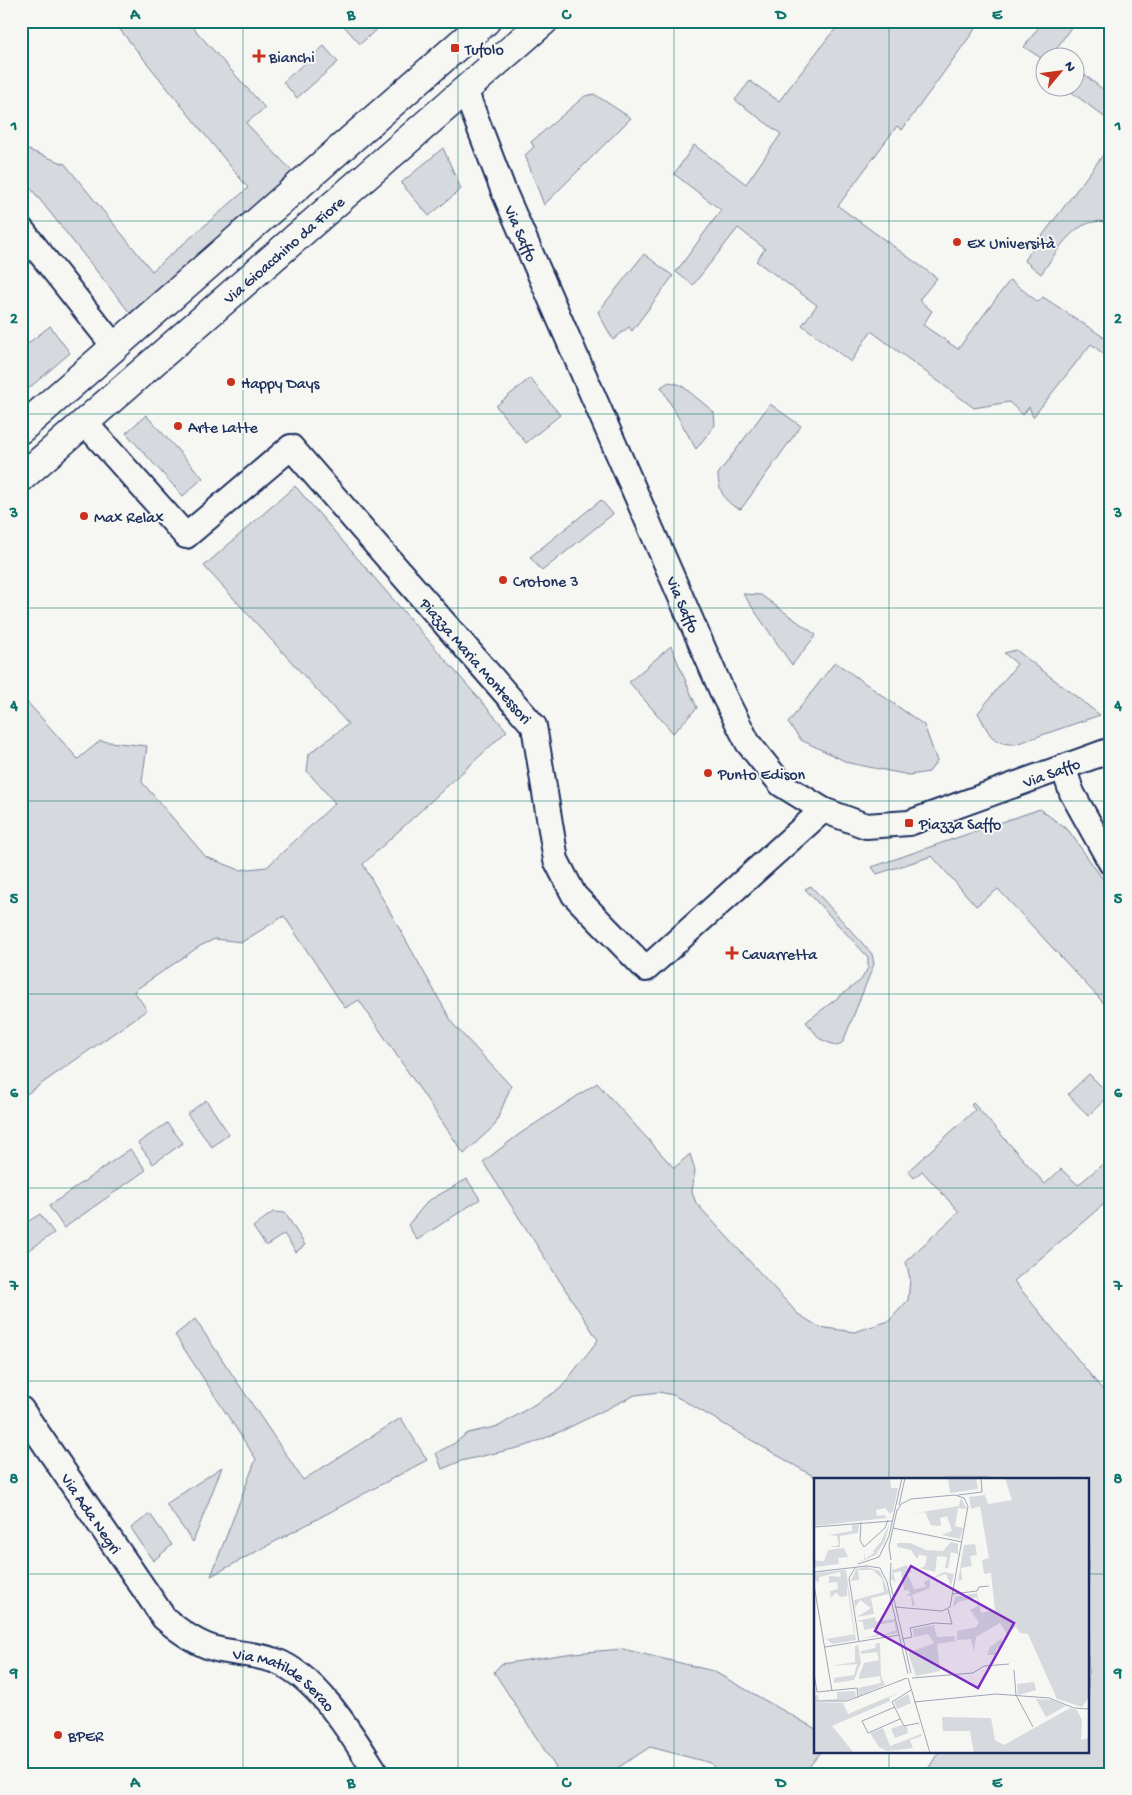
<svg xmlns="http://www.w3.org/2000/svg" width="1132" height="1795" font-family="'Gochi Hand',sans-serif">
  <rect width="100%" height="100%" fill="#f6f6f2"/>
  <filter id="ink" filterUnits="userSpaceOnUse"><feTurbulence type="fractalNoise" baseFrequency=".02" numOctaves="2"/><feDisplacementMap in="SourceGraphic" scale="10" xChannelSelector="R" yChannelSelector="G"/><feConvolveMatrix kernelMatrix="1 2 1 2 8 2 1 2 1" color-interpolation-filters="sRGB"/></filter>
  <g filter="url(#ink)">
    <!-- green -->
    <g fill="#d6d9dd" stroke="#78849e">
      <path d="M113,21H187L265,108L246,123L294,173L130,313L21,176V147L65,164L152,271L248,188Z"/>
      <path d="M349,21H386L360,44L344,26Z"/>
      <path d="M844,21H981L902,130L897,126L838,206L937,278L919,300L932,311L923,325L958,349L1010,280L1038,302L1043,297L1111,342V360L1091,344L1033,417L1029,407L1023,415L1009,402L974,408L871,331L851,362L802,325L817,305L756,261L765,249L738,228L693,285L676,272L721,210L674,174L694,145L746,184L781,134L735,100L750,81L779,101L830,35Z"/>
      <path d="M1037,21H1075L1055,51L1063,57L1044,58V71L1037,65L1041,58L1024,47L1041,24Z"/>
      <path d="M324,46L338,62L297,98L283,82Z"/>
      <path d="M1075,67L1111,96V122L1066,88H1074Z"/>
      <path d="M594,94L631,118L544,205L525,155L534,147L531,142L585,96Z"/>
      <path d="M443,148L461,189L429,216L401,183Z"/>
      <path d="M1103,155L1111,163V223C1076,213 1058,251 1041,274L1024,260Z"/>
      <path d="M644,254L673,276L632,331L629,327L613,340L598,312Z"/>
      <path d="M50,326L70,353L21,395V349Z"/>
      <path d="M530,378L560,415L526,443L496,406Z"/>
      <path d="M669,382L681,385L714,412L715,425L696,449L661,387Z"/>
      <path d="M770,404L801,426L741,509C725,505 718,489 718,474Z"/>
      <path d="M146,415L203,478L183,496L126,433Z"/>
      <path d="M295,486L507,731L363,864L453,1024L511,1086L495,1125L464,1154L359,1000L345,1008L284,916L242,942L215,939L200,946L134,991L147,1010L21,1098V695L78,759L100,741L147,746L142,782L206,857L240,870L267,867L335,803L307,771L309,754L348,724L204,566Z"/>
      <path d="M601,500L613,514L542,571L530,557Z"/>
      <path d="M743,594L761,595L816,635L792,665Z"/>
      <path d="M671,646L697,708L673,733L629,682Z"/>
      <path d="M1016,650L1100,715L1016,744C990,745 989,732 978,713L1017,664L1004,653Z"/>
      <path d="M835,662L924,725L937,761L929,772L909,775L849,763L801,740L788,723Z"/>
      <path d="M1040,809L1069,831L1111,891V1011L998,889L976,906L932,856L877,874L872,867Z"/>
      <path d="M811,886L872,954L874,964L843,1042L837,1046L820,1039L806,1022L861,980L868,968V957L805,889Z"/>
      <path d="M1089,1074L1110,1095L1088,1116L1068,1094Z"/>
      <path d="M597,1083L674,1168L690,1154L695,1170L692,1192L696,1203L798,1314L819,1327L854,1332L889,1321L908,1300L910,1279L906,1261L959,1212L922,1171L914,1178L908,1171L975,1110L971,1105L973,1103L1045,1184L1061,1169L1078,1185L1111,1157V1198L1014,1281L1111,1400V1774H929L927,1771L939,1751H1088V1479H818L686,1402L673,1395L659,1392L635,1395L564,1430L526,1446L461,1461L442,1469L436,1453L453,1444L468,1433L499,1426L560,1389L598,1340L483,1162L518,1135Z"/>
      <path d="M206,1100L229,1134L212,1147L187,1114Z"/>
      <path d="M167,1123L183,1143L153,1164L138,1143Z"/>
      <path d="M130,1149L146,1170L64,1228L49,1206Z"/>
      <path d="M467,1179L480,1199L417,1240L408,1225L428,1201Z"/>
      <path d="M273,1212L285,1213L305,1245L296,1252L284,1234L266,1246L253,1227Z"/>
      <path d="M40,1214L54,1233L25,1253L21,1247V1226Z"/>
      <path d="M195,1319L303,1480L401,1418L427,1460L211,1576L256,1459L175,1335Z"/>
      <path d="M222,1467L193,1542L166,1504Z"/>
      <path d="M150,1514L172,1545L153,1561L131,1528Z"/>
      <path d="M623,1649L713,1671L816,1729V1751H822L803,1774H718L711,1763L650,1747L608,1774H560L494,1672L501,1664L573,1653Z"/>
    </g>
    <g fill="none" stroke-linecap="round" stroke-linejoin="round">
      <defs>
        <g id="street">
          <path id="s1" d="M465,90L504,192L724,696L748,743L781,784L823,810L866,826L909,823L1111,750"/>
          <path d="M21,229L114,346"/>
          <path id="s2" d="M85,423L186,536L291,447L534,726L556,860L574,895L646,969L823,810"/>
          <path d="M1063,767L1072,793L1111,863"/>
          <path id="s3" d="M21,1409L164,1618C179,1631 197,1644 216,1649C236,1654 257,1654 276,1661C319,1678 353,1737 377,1774"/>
        </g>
        <g id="secondary">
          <path d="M21,429L486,21"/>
          <path id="s4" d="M21,478L544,21"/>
        </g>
      </defs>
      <!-- street casing -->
      <use href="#street" stroke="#1b2f5e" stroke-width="28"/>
      <!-- secondary casing -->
      <use href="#secondary" stroke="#1b2f5e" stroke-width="31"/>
      <!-- street -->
      <use href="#street" stroke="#f6f6f2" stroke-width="24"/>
      <!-- secondary -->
      <use href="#secondary" stroke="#f6f6f2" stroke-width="28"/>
    </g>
  </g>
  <!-- grid -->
  <path fill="none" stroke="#0f766e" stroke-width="1" stroke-opacity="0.55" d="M243,21V1774M458,21V1774M674,21V1774M889,21V1479M21,221H1111M21,414H1111M21,608H1111M21,801H1111M21,994H1111M21,1188H1111M21,1381H1111M21,1574H816M1088,1574H1111M889,1751V1774"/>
  <!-- markers -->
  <g fill="#c8321e" stroke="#f6f6f2" stroke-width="2">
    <rect x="450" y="43" width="10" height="10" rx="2.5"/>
    <path d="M256.5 48.5h5v5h5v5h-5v5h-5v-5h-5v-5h5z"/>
    <circle cx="957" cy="242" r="5"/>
    <circle cx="231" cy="382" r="5"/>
    <circle cx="178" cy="426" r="5"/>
    <circle cx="84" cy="516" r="5"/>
    <circle cx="503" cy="580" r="5"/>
    <circle cx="708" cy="773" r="5"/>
    <rect x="904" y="818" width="10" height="10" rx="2.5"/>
    <path d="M729.5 945.5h5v5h5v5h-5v5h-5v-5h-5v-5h5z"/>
    <circle cx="58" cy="1735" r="5"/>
  </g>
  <g text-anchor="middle" stroke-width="4" stroke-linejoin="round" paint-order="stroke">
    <!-- poi labels -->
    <g font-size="16" fill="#1b2f5e" stroke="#f6f6f2" text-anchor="start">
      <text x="465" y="54">Tufolo</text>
      <text x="269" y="62">Bianchi</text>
      <text x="967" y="248">Ex Università</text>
      <text x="241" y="388">Happy Days</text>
      <text x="188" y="432">Arte Latte</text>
      <text x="94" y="522">Max Relax</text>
      <text x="513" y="586">Crotone 3</text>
      <text x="718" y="779">Punto Edison</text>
      <text x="919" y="829">Piazza Saffo</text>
      <text x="742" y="959">Cavarretta</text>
      <text x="68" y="1741">BPER</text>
    </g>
    <!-- street labels -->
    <g font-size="16" fill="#1b2f5e" stroke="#f6f6f2">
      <text dy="6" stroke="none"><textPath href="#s1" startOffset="154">Via Saffo</textPath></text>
      <text dy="6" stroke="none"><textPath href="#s4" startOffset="348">Via Gioacchino da Fiore</textPath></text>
      <text dy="6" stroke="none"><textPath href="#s1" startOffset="559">Via Saffo</textPath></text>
      <text dy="6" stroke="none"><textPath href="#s2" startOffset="572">Piazza Maria Montessori</textPath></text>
      <text dy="6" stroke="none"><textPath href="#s1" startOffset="1054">Via Saffo</textPath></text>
      <text dy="6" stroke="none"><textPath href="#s3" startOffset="126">Via Ada Negri</textPath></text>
      <text dy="6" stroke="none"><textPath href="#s3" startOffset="391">Via Matilde Serao</textPath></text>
    </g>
  </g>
  <!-- overview -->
  <g transform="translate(814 1478)">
    <rect width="275" height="275" fill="#f6f6f2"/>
    <path d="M0,0H76L77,10H84L79,33L76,36L71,30L62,32L63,38L71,37L72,40L0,48ZM134,0H162L164,11L136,15ZM191,0H275V219L268,229L243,221L214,156L206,155L202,149L193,156L186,145L162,159L160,174L157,161L143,162V153L162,149L165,144L156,132L164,128L163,119L144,124L139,130L141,119L163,115L167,135L181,132L177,95L170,96L168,82L175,80L166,28L157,31L155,19L171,17L174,26L198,22ZM147,20L153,31L144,30L141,48L149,50L146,61L128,57L138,53L133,38L126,40L127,47L124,48L117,47L111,34L96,36L145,28ZM76,44L71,62L62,77L48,83L41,84L50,82V75L51,81L60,75L59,73L67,64ZM45,46L44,55L26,58V69H16L25,67L23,58L15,57L38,53V47ZM137,64L144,66V76L137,74L134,90H131L133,79L123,78L121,94L106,90L111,88L113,78L105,77L103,81L97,72L83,69V65H96L112,72L129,73ZM161,66L163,77L156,78L158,88L147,90L148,102L144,103L150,67ZM30,70L34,79L24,80L25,86L0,89V79L3,83H10L14,72ZM92,87L98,94L106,92L93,95L100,111L112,109L110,104L130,94L140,96L137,108L132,96L116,101V110L98,117L101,127L98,128L97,118L92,117L96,115L94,112H90L87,93L79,95L82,104L87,103L82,104L77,101L79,90L80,92ZM52,89L66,93L75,116L57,120L60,136L43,139L57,130L46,122L41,130L40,122L70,114L68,101L59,92H44L45,102L37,103L42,91ZM32,92L41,155H40L33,107V118L26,119L22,114L17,120L16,113L24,111L23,104L15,105V98L27,99L26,94L5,99V105L0,101V95ZM61,139L62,144L81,141L84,155L67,158L82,152L80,144L63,147L65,158L46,161L62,157L61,150L50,152L49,144L43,143ZM120,147L123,159L140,158L142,163L123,166L126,193L102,198L94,175L120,165L114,156L100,159L99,151ZM41,156L42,162L19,166L12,161ZM188,160V168L182,171V177H173L176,169ZM62,165H66L67,198L71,207L45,218L44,210L67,205L66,198L45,201V198L50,185L65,182L63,174L47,176V173L61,170ZM44,167L47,185L40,202L20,205V200L40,197L43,186L17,188L41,184V168ZM220,204L222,212L204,217L203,206ZM41,213L42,219L33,222L14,223L1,222H0V217H4L5,222L23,221V214ZM84,215L75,220L76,223L18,248L40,275H0V224L29,225L34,236ZM94,216L97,225L83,231L80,224ZM222,221L238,222L252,228L232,239ZM256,230L263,232L268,242L267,262L275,260V275H160L156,253H129L128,239L177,240L181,262L190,267ZM87,247L93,249L94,255L81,260L77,251ZM69,250L76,268L107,256L108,258L96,262L99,270L73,273L65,269L56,255Z" fill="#d6d9dd"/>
    <path fill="none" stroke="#9ea6b7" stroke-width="1" d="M144,17L168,14L167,0M85,27L91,0M47,44L46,62L50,69L71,50L74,42M0,49L78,43M79,50L148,64M65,79L75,58L88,0M77,82L75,68L83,32M77,85L76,104L97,195M44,86L65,79M41,90L35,100L45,164M66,90L73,104L94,196M0,94L53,88L66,90M0,107L18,213M139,116L163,113L165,109L175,108M81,129L128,133L136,129L154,28L150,20L141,17L97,21L87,26L83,33M88,161L98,159L96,150L120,145L138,146L134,131M11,169L85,157M200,192L202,217L219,249M0,195L3,214L43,210L44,220M94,200L116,275M98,200L159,195L170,188L195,186M97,212L78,224L90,248L105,245M0,223H33L93,200M100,224L182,216L235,220L260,230L275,231M81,229L48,243L54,255L86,241"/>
    <path fill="#7b2cbf" fill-opacity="0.15" stroke="#7b2cbf" stroke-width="2.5" d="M97,88L200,145L164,210L61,153Z"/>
    <rect width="275" height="275" fill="none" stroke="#1b2f5e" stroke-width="2.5"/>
  </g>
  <!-- margin -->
  <rect width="1132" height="1795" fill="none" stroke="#f6f6f2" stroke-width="55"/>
  <!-- north arrow -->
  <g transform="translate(1060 72) rotate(61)"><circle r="24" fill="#f6f6f2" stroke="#9ea6b7"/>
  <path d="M0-4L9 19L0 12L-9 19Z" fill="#c8321e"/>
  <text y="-8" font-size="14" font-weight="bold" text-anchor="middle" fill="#1b2f5e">N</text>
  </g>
  <rect x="28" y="28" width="1076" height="1740" fill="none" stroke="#0f766e" stroke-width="2"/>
  <g font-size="16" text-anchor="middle" font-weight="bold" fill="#0f766e">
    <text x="135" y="19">A</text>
    <text x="351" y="19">B</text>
    <text x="566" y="19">C</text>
    <text x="781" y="19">D</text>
    <text x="997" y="19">E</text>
    <text x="14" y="130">1</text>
    <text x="1118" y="130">1</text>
    <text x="14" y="323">2</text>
    <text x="1118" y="323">2</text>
    <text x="14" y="517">3</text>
    <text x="1118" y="517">3</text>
    <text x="14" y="710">4</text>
    <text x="1118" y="710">4</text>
    <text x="14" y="903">5</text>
    <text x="1118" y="903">5</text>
    <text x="14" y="1097">6</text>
    <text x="1118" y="1097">6</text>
    <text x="14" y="1290">7</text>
    <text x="1118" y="1290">7</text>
    <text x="14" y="1483">8</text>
    <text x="1118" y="1483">8</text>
    <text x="14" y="1677">9</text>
    <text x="1118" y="1677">9</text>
    <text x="135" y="1787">A</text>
    <text x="351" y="1787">B</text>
    <text x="566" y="1787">C</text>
    <text x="781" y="1787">D</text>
    <text x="997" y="1787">E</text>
  </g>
</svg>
